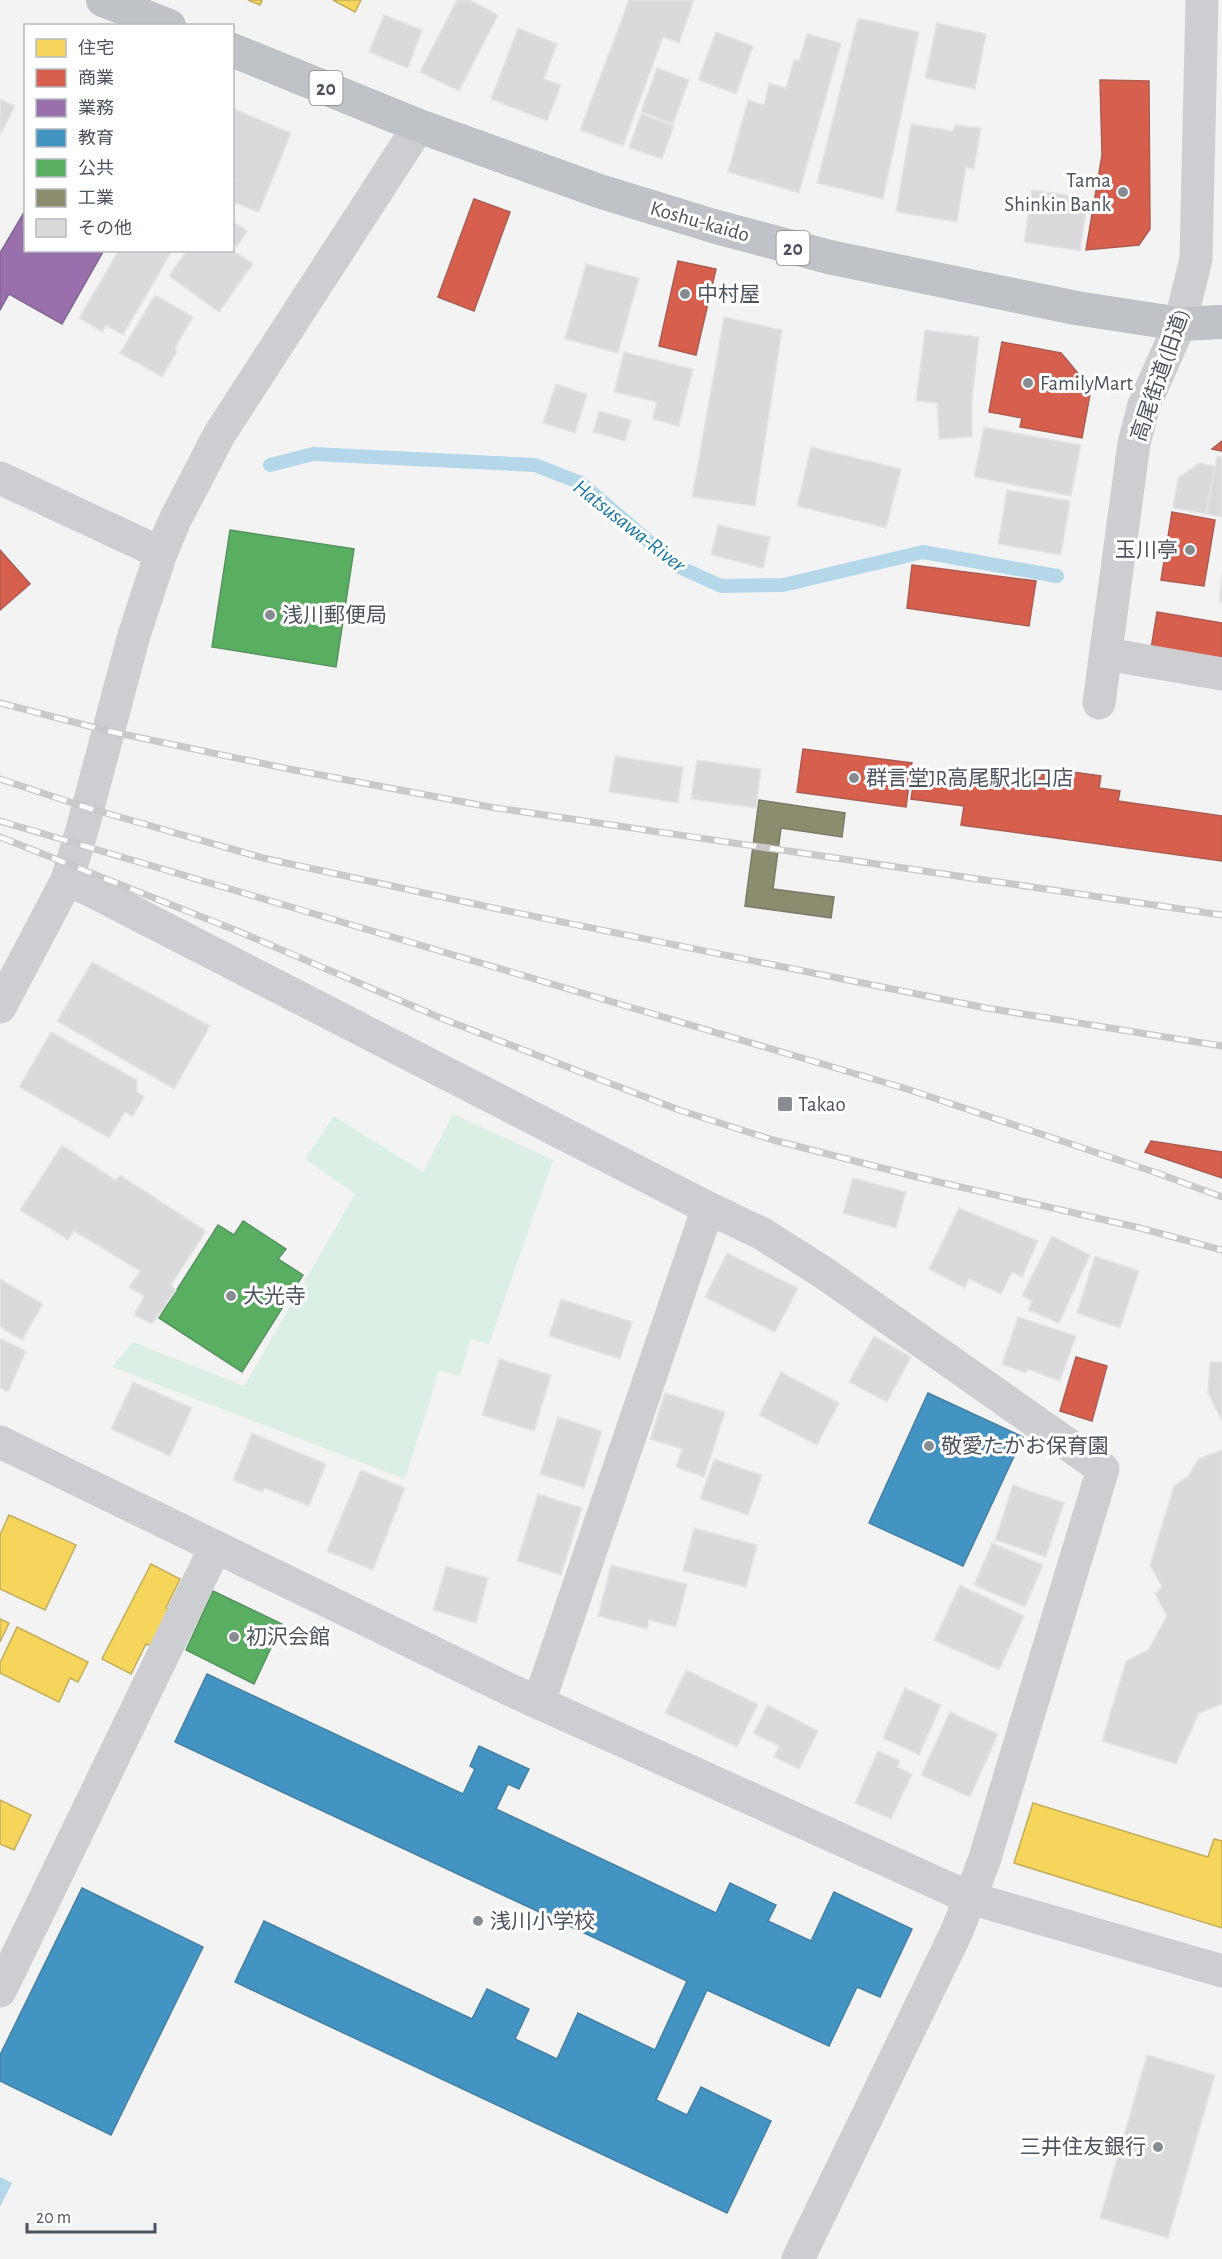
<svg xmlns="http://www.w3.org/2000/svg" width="1222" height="2259" font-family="'Alegreya Sans','Noto Sans JP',sans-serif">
  <rect width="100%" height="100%" fill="#f4f3f3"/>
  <!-- green -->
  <path fill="#dbefe5" d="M453,1114L553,1160L489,1344L471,1339L460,1376L439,1371L405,1479L112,1367L133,1342L244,1386L355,1194L305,1159L334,1116L423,1172Z"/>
  <!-- water -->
  <path fill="#b4d8e9" d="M0,2177L12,2183L0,2207Z"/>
  <!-- homes -->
  <g fill="#f6d55c" stroke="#c3ae5d" stroke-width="1.5">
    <path d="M248,0H262L260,5Z"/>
    <path d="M333,0H361L355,12Z"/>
    <path d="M9,1515L76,1545L45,1610L0,1589V1535Z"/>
    <path d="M151,1564L180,1579L166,1608L172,1611L153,1647L146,1644L131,1674L102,1659Z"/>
    <path d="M0,1619L9,1623L0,1642Z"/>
    <path d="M17,1627L88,1662L78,1682L70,1678L59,1702L0,1673V1663Z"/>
    <path d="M0,1800L31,1815L14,1850L0,1844Z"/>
    <path d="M1033,1803L1208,1857L1214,1839L1222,1841V1928L1014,1863Z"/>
  </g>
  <!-- shops -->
  <g fill="#d6604d" stroke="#ad5c52" stroke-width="1.5">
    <path d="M1100,80L1149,81L1150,229L1139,245L1086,250L1102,155Z"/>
    <path d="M474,199L510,212L474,311L438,297Z"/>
    <path d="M678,261L716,269L696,355L659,346Z"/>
    <path d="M1002,342L1061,353L1091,389L1082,438L1020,427L1022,418L989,412Z"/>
    <path d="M1222,441V451L1212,449Z"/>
    <path d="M1172,512L1215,520L1204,586L1161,580Z"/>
    <path d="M0,550L30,584L0,610Z"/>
    <path d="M912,565L1036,581L1029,626L907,608Z"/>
    <path d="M1157,612L1222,623V661L1151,649Z"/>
    <path d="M803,749L912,763L906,807L797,792Z"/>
    <path d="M1043,768L1101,776L1099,788L1120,791L1118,801L1222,816V861L961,825L964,806L911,799L915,772L1025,787L1026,777L1041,778Z"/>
    <path d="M1151,1141L1222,1152V1178L1145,1152Z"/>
    <path d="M1076,1357L1107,1366L1092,1421L1060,1411Z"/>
  </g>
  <!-- offices -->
  <path fill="#9970ab" stroke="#826794" stroke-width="1.5" d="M26,209V250H104L62,324L9,294L0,310V253Z"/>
  <!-- schools -->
  <g fill="#4393c3" stroke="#4680a5" stroke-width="1.5">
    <path d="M928,1393L1023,1437L963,1566L869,1523Z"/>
    <path d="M207,1674L463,1794L475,1769L470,1766L479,1746L529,1769L519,1789L508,1784L496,1809L716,1913L730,1883L776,1905L768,1921L811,1941L834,1892L912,1929L880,1997L857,1987L829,2046L707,1990L656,2100L687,2115L701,2087L771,2121L727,2213L235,1982L264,1921L472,2019L487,1989L529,2009L515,2039L557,2059L578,2013L655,2050L687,1981L175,1742Z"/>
    <path d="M82,1888L203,1947L111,2135L0,2081V2055Z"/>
  </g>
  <!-- public -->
  <g fill="#5aae61" stroke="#569360" stroke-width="1.5">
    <path d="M230,530L354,549L336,667L212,647Z"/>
    <path d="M243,1221L286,1249L278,1259L303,1275L242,1372L159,1318L218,1225L234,1235Z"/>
    <path d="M213,1591L282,1624L254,1684L186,1650Z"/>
  </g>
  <!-- industry -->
  <path fill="#8c8c6e" stroke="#797b69" stroke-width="1.5" d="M759,800L845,813L842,837L781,828L773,889L834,897L831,918L745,906Z"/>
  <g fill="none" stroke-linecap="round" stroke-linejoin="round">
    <!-- stream -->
    <path stroke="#b4d8e9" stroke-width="14" d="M270,465L313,454L535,465L581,483L677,566L721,586L783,585L923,552L1057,576"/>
  </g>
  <!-- building -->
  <g fill="#dadadc" stroke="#e5e5e6" stroke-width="1.5">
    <path d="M457,0H470L498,15L459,91L420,72Z"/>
    <path d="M629,0H694L679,43L663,37L623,146L580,130Z"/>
    <path d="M384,15L422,30L408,68L369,52Z"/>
    <path d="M858,18L919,32L883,199L817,183Z"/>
    <path d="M937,23L986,34L975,89L925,78Z"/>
    <path d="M518,28L557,44L544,79L561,85L547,121L491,99Z"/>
    <path d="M716,32L753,46L736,94L698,80Z"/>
    <path d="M807,34L841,43L799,193L728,172L748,100L764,105L769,83L786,88L794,60L799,61Z"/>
    <path d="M657,68L689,80L673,124L641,112Z"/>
    <path d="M0,99L15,106L0,135Z"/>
    <path d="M232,108L291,133L259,212L232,202V187L235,180L232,179Z"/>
    <path d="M641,114L674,126L662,159L629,148Z"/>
    <path d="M911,124L953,131L955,125L981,128L974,169L966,167L957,222L896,212Z"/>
    <path d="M1032,190L1088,198L1080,251L1024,242Z"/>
    <path d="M232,221L247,231L237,247L232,243Z"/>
    <path d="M119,250L172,251L123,335L106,325L102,332L79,318Z"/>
    <path d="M187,250H232L253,264L219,312L169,276Z"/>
    <path d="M586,264L639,278L618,353L565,339Z"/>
    <path d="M155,295L193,317L175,348L177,352L162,377L120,353Z"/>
    <path d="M724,317L782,330L755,506L692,497Z"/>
    <path d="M925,330L979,337L972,401V437L939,439L937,403L916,401Z"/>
    <path d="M624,352L693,369L679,426L652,419L657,402L614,392Z"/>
    <path d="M556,384L587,394L575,433L543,423Z"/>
    <path d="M599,411L631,420L625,441L593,432Z"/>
    <path d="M984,427L1081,445L1071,496L974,477Z"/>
    <path d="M811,447L901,469L886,528L797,506Z"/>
    <path d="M1217,456L1222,457V517L1206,514Z"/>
    <path d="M1199,463L1215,466L1206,514L1173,508L1178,478Z"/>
    <path d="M1007,490L1070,501L1061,555L998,544Z"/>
    <path d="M718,525L770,537L763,568L711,555Z"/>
    <path d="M1222,573V602H1219Z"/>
    <path d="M615,756L683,767L678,803L609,792Z"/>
    <path d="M697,760L761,769L756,808L691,799Z"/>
    <path d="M92,962L210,1026L174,1089L57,1021Z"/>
    <path d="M51,1032L137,1080V1092L144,1097L133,1116L125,1112L109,1138L19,1087Z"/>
    <path d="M62,1145L115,1180L120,1175L206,1231L171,1285L176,1290L152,1324L134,1315L144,1296L129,1287L140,1271L74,1231L68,1240L20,1210Z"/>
    <path d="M853,1178L906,1192L896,1228L843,1213Z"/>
    <path d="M959,1208L1038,1241L1022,1277L1012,1272L1001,1294L969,1279L965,1288L929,1269Z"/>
    <path d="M1052,1236L1090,1255L1059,1323L1028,1310L1032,1301L1022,1296Z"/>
    <path d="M727,1253L798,1288L775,1332L705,1297Z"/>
    <path d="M1095,1256L1139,1271L1120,1328L1077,1313Z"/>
    <path d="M0,1279L43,1304L22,1340L0,1327Z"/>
    <path d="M561,1299L632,1322L620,1359L549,1336Z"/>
    <path d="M1018,1317L1076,1336L1060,1381L1027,1369L1026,1373L1002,1364Z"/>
    <path d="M874,1336L911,1357L887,1402L849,1382Z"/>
    <path d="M0,1339L26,1351L8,1392L0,1388Z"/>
    <path d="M499,1359L551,1375L534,1431L482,1415Z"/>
    <path d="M1210,1362H1222V1421L1208,1393Z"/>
    <path d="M781,1372L839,1403L817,1445L759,1415Z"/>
    <path d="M133,1382L192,1408L170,1456L111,1429Z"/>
    <path d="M665,1393L725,1412L704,1477L676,1467L682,1449L650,1439Z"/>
    <path d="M558,1417L602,1431L584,1488L540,1474Z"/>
    <path d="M252,1433L326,1464L309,1506L264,1488L262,1492L233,1480Z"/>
    <path d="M1222,1450V1704L1199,1713L1176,1764L1102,1741L1126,1661L1148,1650L1167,1616L1155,1594L1162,1587L1150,1565L1174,1486L1189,1475L1198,1459Z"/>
    <path d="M714,1459L762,1475L748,1515L700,1499Z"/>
    <path d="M361,1470L405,1488L373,1570L327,1551Z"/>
    <path d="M1013,1485L1064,1503L1046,1557L995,1540Z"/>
    <path d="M538,1494L582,1508L561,1575L517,1561Z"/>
    <path d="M694,1528L757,1545L746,1587L683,1571Z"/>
    <path d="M992,1543L1043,1565L1025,1607L974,1585Z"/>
    <path d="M611,1565L687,1584L676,1627L649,1620L647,1629L598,1616Z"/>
    <path d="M446,1566L488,1578L476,1623L433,1610Z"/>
    <path d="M960,1585L1024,1616L999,1670L934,1640Z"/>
    <path d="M686,1670L758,1704L737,1747L665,1713Z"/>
    <path d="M905,1688L941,1705L919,1755L883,1738Z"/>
    <path d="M768,1705L818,1731L799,1769L774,1757L779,1746L753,1733Z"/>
    <path d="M950,1712L998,1734L970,1797L921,1775Z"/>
    <path d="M878,1751L900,1761L897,1767L912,1774L891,1819L855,1803Z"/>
    <path d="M1147,2055L1215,2075L1168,2238L1100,2218Z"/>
  </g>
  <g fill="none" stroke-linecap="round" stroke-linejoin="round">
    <defs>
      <g id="highway">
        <path d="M103,0L169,26"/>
        <path d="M232,50L419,126L599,191L713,226L829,257L1076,308L1180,324L1222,322"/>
      </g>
    </defs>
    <!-- highway casing -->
    <use href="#highway" stroke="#b9bcc1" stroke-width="34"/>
    <!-- minor -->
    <g stroke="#cdced1" stroke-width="33">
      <path d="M0,478L161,553"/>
      <path d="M1106,654L1222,674"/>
      <path d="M1099,703L1134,443L1144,405L1180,324L1196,259L1202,0"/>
      <path d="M67,880L94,892L708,1208L761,1233L824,1273L1103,1469L984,1861L957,1931L798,2259"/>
      <path d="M0,1007L67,880L82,830L134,635L161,553L175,520L219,435L419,126"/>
      <path d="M0,1442L504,1687L970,1898L1222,1971"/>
      <path d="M539,1702L708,1208"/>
      <path d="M0,1991L215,1548"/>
    </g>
    <!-- highway -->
    <use href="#highway" stroke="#bfc3c7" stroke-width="33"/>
    <defs>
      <g id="rail">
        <path d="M0,703L108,731L289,769L490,807L1222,915"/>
        <path d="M0,779L88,808L263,858L498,909L986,1008L1222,1046"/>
        <path d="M0,821L907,1089L1157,1173L1222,1197"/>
        <path d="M0,837L240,932L443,1019L679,1110L773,1140L917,1177L1140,1228L1222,1250"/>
      </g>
    </defs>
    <!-- rail casing -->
    <use href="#rail" stroke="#c8c9cb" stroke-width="7"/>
    <!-- rail -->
    <use href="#rail" stroke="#fff" stroke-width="4.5" stroke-dasharray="14" stroke-linecap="butt"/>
  </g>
  <!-- markers -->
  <g fill="#878b92" stroke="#fff" stroke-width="2">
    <circle cx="1123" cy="192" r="6"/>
    <circle cx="685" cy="294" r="6"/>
    <circle cx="1028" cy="383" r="6"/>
    <circle cx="1190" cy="550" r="6"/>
    <circle cx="270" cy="615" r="6"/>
    <circle cx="854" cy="778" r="6"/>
    <rect x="777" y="1096" width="16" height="16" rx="3"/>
    <circle cx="231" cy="1296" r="6"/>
    <circle cx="929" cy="1446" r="6"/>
    <circle cx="234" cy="1637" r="6"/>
    <circle cx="478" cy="1921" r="6"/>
    <circle cx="1158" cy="2147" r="6"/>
  </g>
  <g text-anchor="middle" stroke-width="6" stroke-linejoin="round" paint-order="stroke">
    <!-- shield labels -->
    <g fill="#fff" stroke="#82878e" stroke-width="1.5">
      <rect x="309.5" y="71" width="33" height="34" rx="4.5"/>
      <rect x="776.5" y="231" width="33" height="34" rx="4.5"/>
    </g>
    <g font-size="20" font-weight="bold" fill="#4c535e">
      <text x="326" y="95">20</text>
      <text x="793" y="255">20</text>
    </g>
    <!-- poi labels -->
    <g font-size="21" fill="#4c535e" stroke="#fff" text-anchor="start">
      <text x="1111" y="187" text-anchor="end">Tama<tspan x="1111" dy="24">Shinkin Bank</tspan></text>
      <text x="697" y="301">中村屋</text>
      <text x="1040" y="390">FamilyMart</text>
      <text x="1178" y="557" text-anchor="end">玉川亭</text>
      <text x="282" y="622">浅川郵便局</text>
      <text x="866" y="785">群言堂JR高尾駅北口店</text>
      <text x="798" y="1111">Takao</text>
      <text x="243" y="1303">大光寺</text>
      <text x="941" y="1453">敬愛たかお保育園</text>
      <text x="246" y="1644">初沢会館</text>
      <text x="490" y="1928">浅川小学校</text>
      <text x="1146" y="2154" text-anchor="end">三井住友銀行</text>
    </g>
    <!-- street labels -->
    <g font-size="21" fill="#4c535e" stroke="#fff">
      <text transform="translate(700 221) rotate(16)" y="7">Koshu-kaido</text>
      <text transform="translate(1160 375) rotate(-71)" y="7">高尾街道(旧道)</text>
    </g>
    <!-- water labels -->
    <g font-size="22" font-style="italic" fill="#1a76a2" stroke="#fff">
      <text transform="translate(630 525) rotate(38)" y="8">Hatsusawa-River</text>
    </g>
  </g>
  <!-- legend -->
  <rect x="24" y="24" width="210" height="228" fill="#ffffff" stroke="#b7babf" stroke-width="1.5"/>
  <rect x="36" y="39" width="30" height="18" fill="#f6d55c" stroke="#b7babf" stroke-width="1.5"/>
  <text x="78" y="54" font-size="18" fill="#4c535e">住宅</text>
  <rect x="36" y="69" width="30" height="18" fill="#d6604d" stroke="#b7babf" stroke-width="1.5"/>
  <text x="78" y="84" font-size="18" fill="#4c535e">商業</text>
  <rect x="36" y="99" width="30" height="18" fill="#9970ab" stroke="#b7babf" stroke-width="1.5"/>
  <text x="78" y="114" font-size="18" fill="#4c535e">業務</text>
  <rect x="36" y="129" width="30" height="18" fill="#4393c3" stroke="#b7babf" stroke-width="1.5"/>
  <text x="78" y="144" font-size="18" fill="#4c535e">教育</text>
  <rect x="36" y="159" width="30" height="18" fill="#5aae61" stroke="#b7babf" stroke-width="1.5"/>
  <text x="78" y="174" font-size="18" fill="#4c535e">公共</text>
  <rect x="36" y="189" width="30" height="18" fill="#8c8c6e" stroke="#b7babf" stroke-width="1.5"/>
  <text x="78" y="204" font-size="18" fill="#4c535e">工業</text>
  <rect x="36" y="219" width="30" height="18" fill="#dadadc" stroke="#b7babf" stroke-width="1.5"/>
  <text x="78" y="234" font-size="18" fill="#4c535e">その他</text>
  <!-- scale -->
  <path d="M27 2223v9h128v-9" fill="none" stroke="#4c535e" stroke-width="3"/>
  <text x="36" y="2223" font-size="18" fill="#4c535e" stroke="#ffffff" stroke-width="4.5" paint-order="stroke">20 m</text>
</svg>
